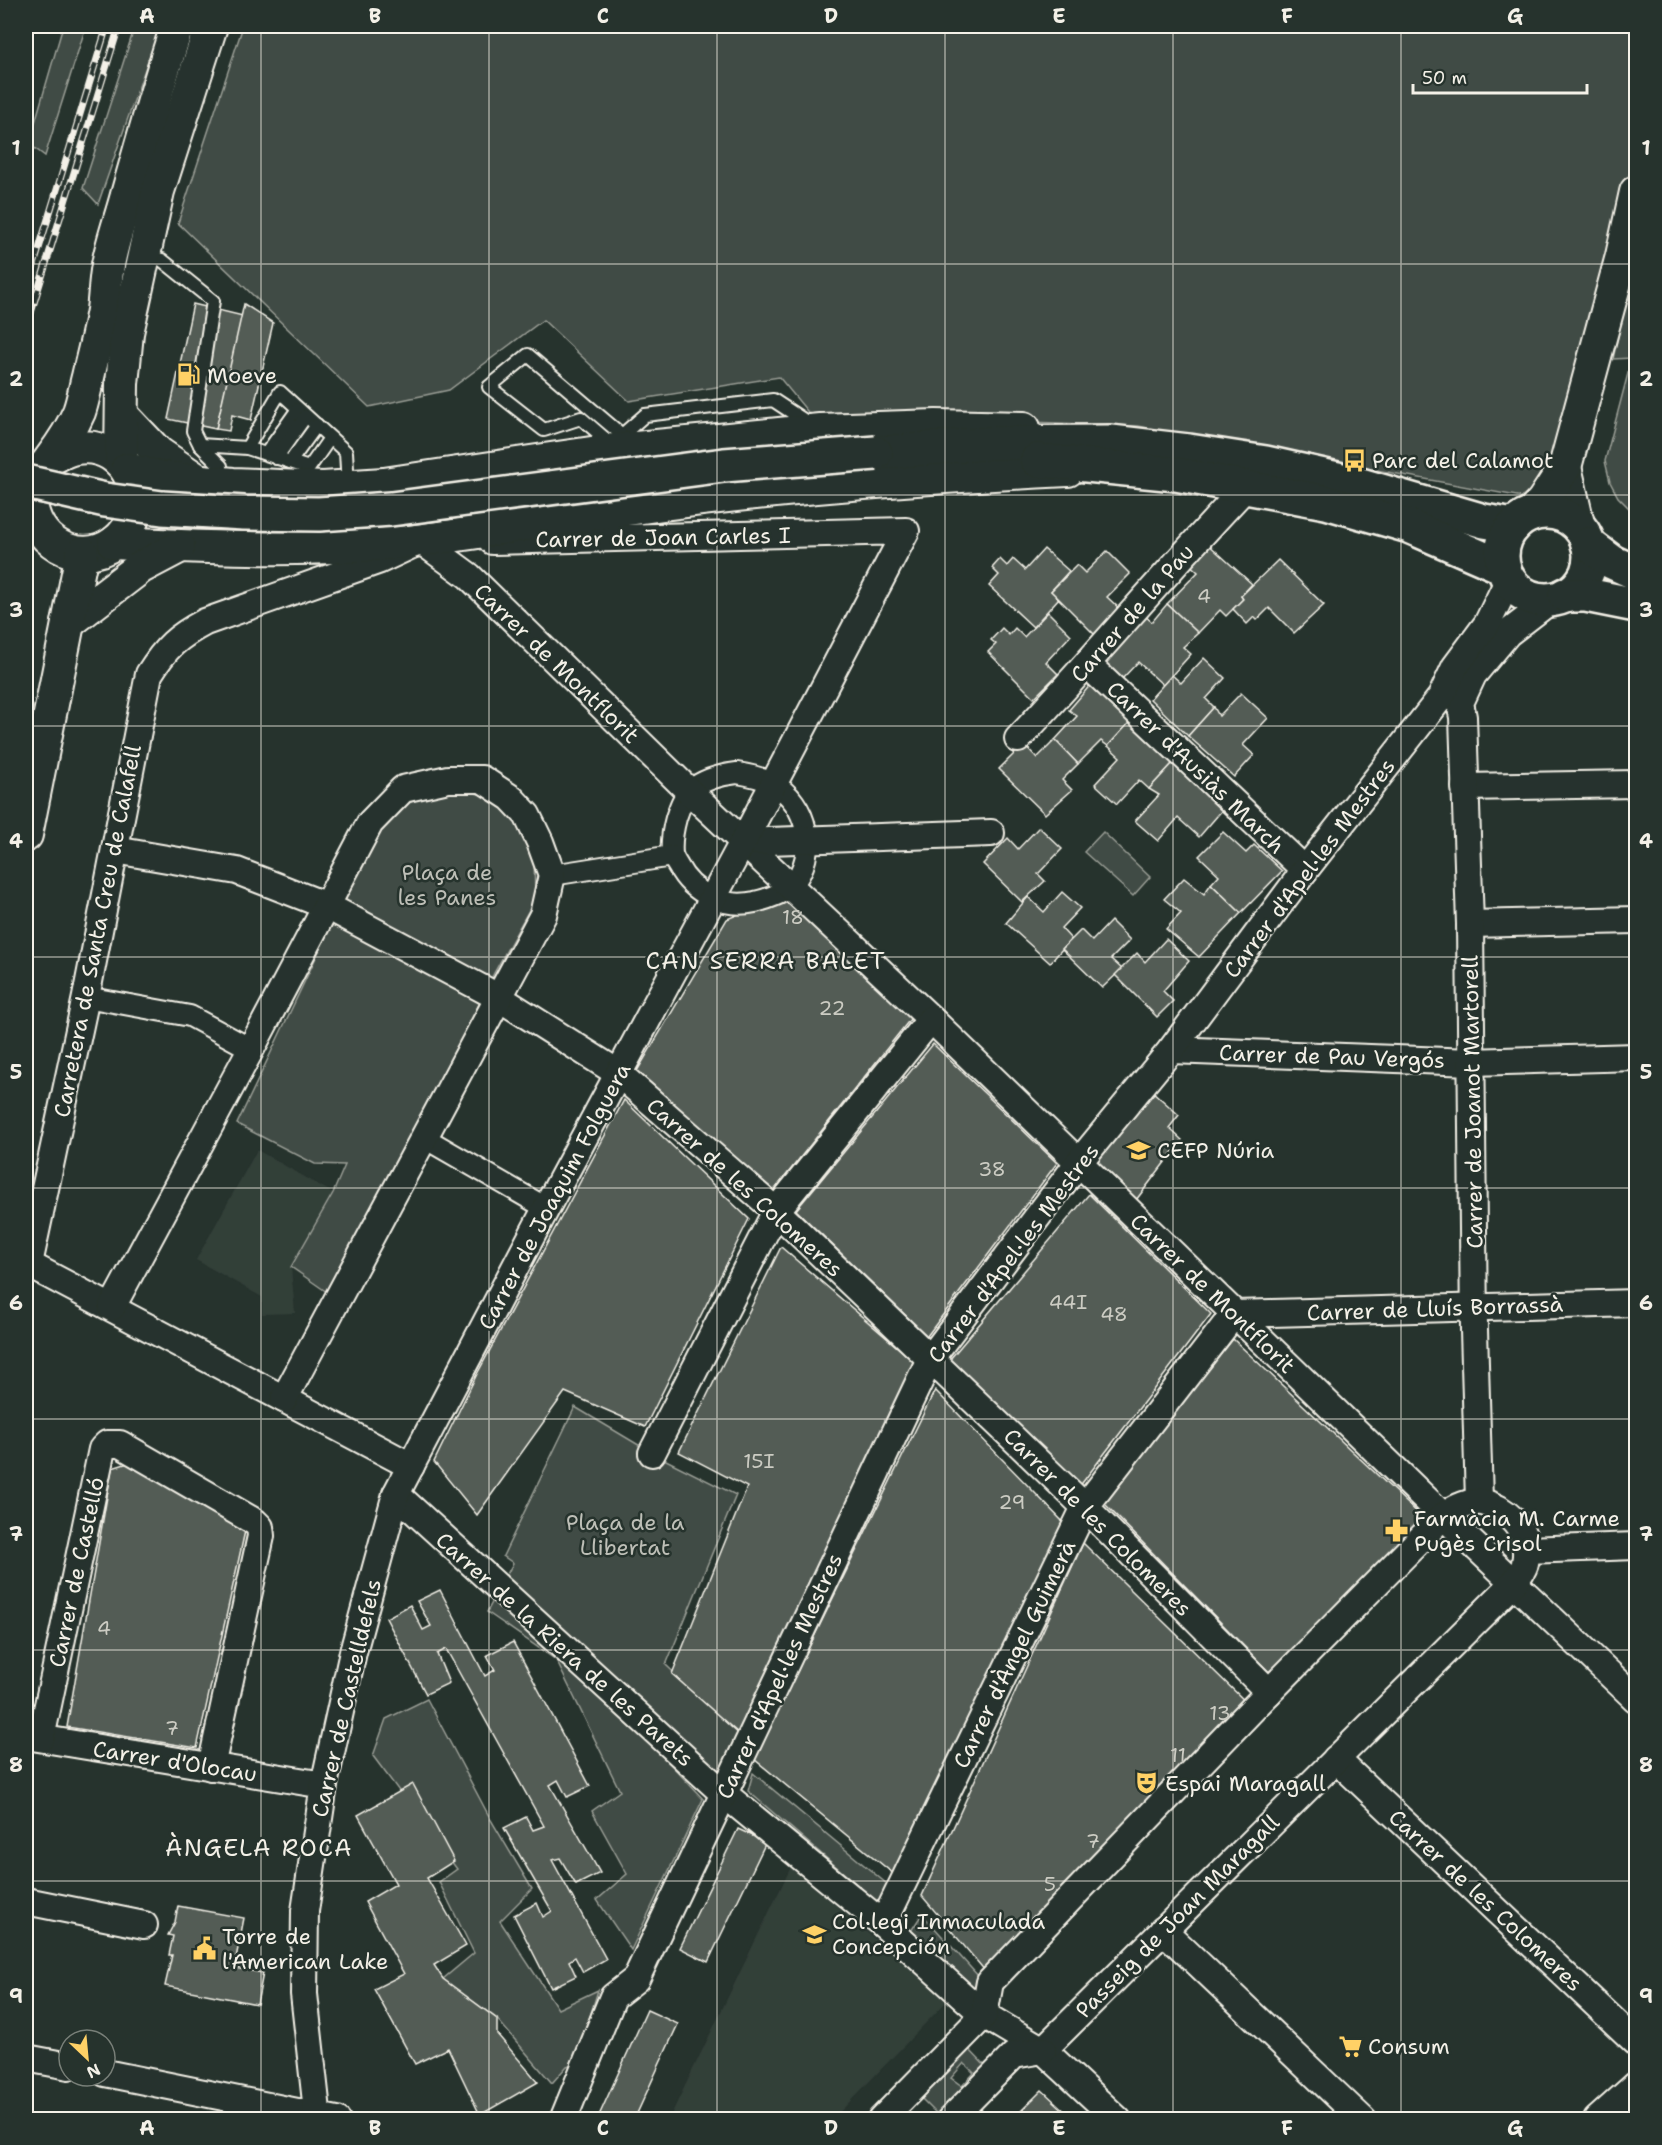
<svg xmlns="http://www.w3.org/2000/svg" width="1662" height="2145" font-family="'Shantell Sans',sans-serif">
  <rect width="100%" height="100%" fill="#26332d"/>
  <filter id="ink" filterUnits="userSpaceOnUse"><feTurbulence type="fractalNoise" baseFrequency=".0167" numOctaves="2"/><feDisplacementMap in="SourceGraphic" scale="12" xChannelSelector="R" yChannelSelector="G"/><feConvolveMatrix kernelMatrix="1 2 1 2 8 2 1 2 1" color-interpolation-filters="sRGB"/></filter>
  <g filter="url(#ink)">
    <!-- built -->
    <g fill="#333f39">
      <path d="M257,1150L333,1193L291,1267L295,1313L262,1314V1297L196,1260Z"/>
      <path d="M791,1867L947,2001L833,2119H669Z"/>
    </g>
    <!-- green -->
    <g fill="#414b45" stroke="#9a9e96" stroke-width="1.5" fill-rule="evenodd">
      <path d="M63,26H86L45,156L29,144L26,151V142L29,143Z"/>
      <path d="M135,26H160L98,204L83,188Z"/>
      <path d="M243,26H1636V149L1556,451L1542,482L1522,497L1138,426L977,420L817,423L779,377L629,401L543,320L449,390L369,407L178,223Z"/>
      <path d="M1636,256V512L1631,510L1618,497L1610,482L1605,461L1632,358L1613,359Z"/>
      <path d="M453,788L483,795L507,806L527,831L534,860L535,899L494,973L337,1299L291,1267L333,1193L345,1165L315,1164L237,1124L347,892L381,829L405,805L426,794Z"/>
      <path d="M1103,832L1150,877L1133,896L1084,852Z"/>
      <path d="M575,1407L652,1453L736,1495L666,1665L747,1742L720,1771L603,1692L703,1799L631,1950L597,1900L627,1874L592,1811L620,1791L556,1660L487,1612L513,1563L503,1556Z"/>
      <path d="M427,1699L491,1820L532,1889L500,1921L558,2009L598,1990L576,2063L567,2066L552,2083L497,2019L443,1979L474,1953L439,1882L457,1869L373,1756L386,1719Z"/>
      <path d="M753,1773L893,1889L888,1911L748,1791Z"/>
      <path d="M922,1914L979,1977L976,1989L909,1934Z"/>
      <path d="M967,2047L988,2069L940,2117L918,2095ZM964,2063L974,2073L962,2086L951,2078Z"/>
    </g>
    <!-- building -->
    <g fill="#525c55" stroke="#f4f1e8" stroke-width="1.5">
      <path d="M193,304L243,316L216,429L168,419Z"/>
      <path d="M244,304L273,323L251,420L232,415L229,431L216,429Z"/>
      <path d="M1206,542L1252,584L1241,596L1243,599L1226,616L1220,610L1198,633L1167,604L1198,572L1187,562Z"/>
      <path d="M1044,549L1069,571L1051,591L1059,598L1033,627L989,586L999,575L992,568L1000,559L1007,566L1013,559L1025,570Z"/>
      <path d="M1107,551L1130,574L1107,597L1121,610L1096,636L1051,591L1077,565L1085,573Z"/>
      <path d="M1278,560L1324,605L1294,633L1269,608L1257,620L1254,617L1247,624L1233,609L1243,599L1241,596Z"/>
      <path d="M1167,604L1198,633L1183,647L1191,654L1163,685L1138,662L1121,680L1100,661L1143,614L1152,622Z"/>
      <path d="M1048,612L1071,635L1046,662L1058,674L1034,698L988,652L996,644L991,640L1002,628L1009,635L1015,628L1024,637Z"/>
      <path d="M1204,658L1225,678L1206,699L1214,707L1188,736L1150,699L1172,675L1181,683Z"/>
      <path d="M1092,683L1130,722L1108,746L1101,741L1078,764L1055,740L1077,716L1069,710Z"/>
      <path d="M1241,693L1268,718L1243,745L1254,755L1234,777L1188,736L1214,707L1219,716Z"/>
      <path d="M1130,722L1174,762L1149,789L1139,780L1117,804L1095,784L1120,757L1108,746Z"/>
      <path d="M1055,740L1078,764L1062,780L1072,790L1045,814L999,769L1024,744L1037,758Z"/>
      <path d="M1174,762L1224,808L1199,837L1178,818L1158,841L1135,821L1159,795L1149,789Z"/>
      <path d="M1039,827L1062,849L1038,874L1045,881L1022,902L983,864L1008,838L1018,849Z"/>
      <path d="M1223,832L1246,853L1254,845L1282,871L1241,913L1211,884L1219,875L1199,856Z"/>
      <path d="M1184,878L1204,894L1211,884L1241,913L1199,957L1166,929L1181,913L1164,899Z"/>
      <path d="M795,891L919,1008L773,1192L637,1071L727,919Z"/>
      <path d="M1062,892L1080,908L1061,928L1071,939L1050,963L1006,923L1028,897L1044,912Z"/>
      <path d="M1111,921L1130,940L1111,959L1122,969L1102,988L1062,949L1081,930L1092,941Z"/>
      <path d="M1166,939L1189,961L1163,991L1173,1001L1157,1017L1115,975L1137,953L1145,962Z"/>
      <path d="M933,1044L1057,1163L927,1336L796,1210Z"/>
      <path d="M1152,1091L1179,1115L1169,1128L1182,1140L1136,1200L1127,1191L1124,1193L1096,1161L1115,1134L1118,1136Z"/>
      <path d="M624,1100L749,1219L645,1427L565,1392L477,1515L434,1462L476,1376Z"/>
      <path d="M1089,1194L1211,1314L1079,1487L950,1359Z"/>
      <path d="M781,1247L917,1364L738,1733L672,1674L747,1487L679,1452Z"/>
      <path d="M1233,1339L1423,1518L1270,1673L1103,1502Z"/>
      <path d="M935,1390L1065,1524L895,1875L754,1759Z"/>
      <path d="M128,1463L245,1531L197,1748L67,1727L112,1468Z"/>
      <path d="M1083,1543L1253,1709L986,1972L922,1896Z"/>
      <path d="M440,1590L485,1676L495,1670L487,1655L513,1642L590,1786L567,1797L558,1780L550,1785L600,1873L576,1885L560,1858L552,1860L606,1959L583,1972L575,1957L569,1961L576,1976L551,1988L514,1915L537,1903L543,1917L552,1911L504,1828L526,1817L533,1830L544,1826L446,1649L437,1654L449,1683L426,1694L386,1618L410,1605L423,1630L431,1626L417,1601Z"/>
      <path d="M413,1784L454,1861L427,1878L466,1946L434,1965L443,1979L497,2019V2034L538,2082L480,2115L448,2048L415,2064L374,1989L404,1974L365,1902L396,1884L358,1815Z"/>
      <path d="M738,1829L766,1842L708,1962L680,1948Z"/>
      <path d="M178,1906L244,1918L234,1968L263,1973L257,2004L165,1986L172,1955H169L173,1936L168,1935L175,1922Z"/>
      <path d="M647,2010L678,2024L634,2120H597Z"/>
      <path d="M1042,2090L1070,2116L1067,2120H1012Z"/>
    </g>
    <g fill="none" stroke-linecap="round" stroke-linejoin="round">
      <defs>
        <g id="service">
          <path d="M144,255L162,260L213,301L193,431L200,445L221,466L220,482"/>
          <path d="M622,435L645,415L773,400L811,425"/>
          <path d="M200,445L247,448L280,392L346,452L348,486"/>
          <path d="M608,446L610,443L581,418L544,430L489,387L528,355L622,435L633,442"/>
          <path d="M247,448L309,468L330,438"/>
          <path d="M266,454L298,409"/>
          <path d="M276,458L306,416"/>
          <path d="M290,462L317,425"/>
        </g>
        <g id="pedestrian">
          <path d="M737,773C750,775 760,777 772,783C808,802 819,854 792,885C783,894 767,899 755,902C724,909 692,893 678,866C676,863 673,858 672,854C671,843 673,829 676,818C679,809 683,796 691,790C704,779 720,775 737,773Z"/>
          <path d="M552,875L672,856"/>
          <path d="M86,997L190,1016L251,1049"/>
          <path d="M423,1137L546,1208"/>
        </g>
        <g id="minor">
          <path d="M420,540L469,576L689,791L931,1019L1435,1508L1636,1699"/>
          <path d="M1088,665L1305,870"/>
          <path d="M1018,739C1096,656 1168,569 1247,486"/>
          <path d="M1465,787L1636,784"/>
          <path d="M743,842L991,833"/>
          <path d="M115,850L237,871L327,906L498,997L618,1073L776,1211L1085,1507L1269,1692"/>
          <path d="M1470,924L1636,920"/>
          <path d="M1171,1050L1471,1062L1636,1057"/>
          <path d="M26,1263L411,1466"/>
          <path d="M29,1264L86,997L149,674C166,647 177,637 205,622L380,560L412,545"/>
          <path d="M112,1307L251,1049L370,823L403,789L448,779H482L511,798L527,815L540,842L552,875L543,915L284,1399"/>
          <path d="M652,1453L776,1211L931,1019"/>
          <path d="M396,1494L723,1793L883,1924L984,2015L1043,2050L1118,2120"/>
          <path d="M1479,1501L1474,1330L1470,924L1463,717L1460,703L1473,675L1508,633L1551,600"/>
          <path d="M1526,1550L1636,1546"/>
          <path d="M26,1736L324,1785"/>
          <path d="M41,1738L102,1449L107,1444H120L255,1522L260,1527L261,1536L211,1767"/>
          <path d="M1336,1759L1636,2042"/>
          <path d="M26,1901L144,1925"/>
          <path d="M883,1924L1085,1507L1234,1314L1636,1303"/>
          <path d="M1163,1930L1363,2120"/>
          <path d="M26,2058L69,2066"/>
          <path d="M105,2073L337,2120"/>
          <path d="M318,2120L304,1994L305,1911L324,1785L353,1652L396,1494L550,1201L743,842L906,531L492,541"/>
          <path d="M563,2120L613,1997L636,1979L930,1359L1079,1162L1171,1050L1305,870L1441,697L1455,667L1487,624L1509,579"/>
          <path d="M881,2120L984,2015L990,1982L1269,1692L1443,1516C1454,1509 1464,1503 1477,1502C1484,1501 1493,1506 1499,1509C1519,1521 1530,1539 1525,1563C1524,1570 1517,1577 1514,1583L1043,2050"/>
          <path d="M950,2120L1014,2055L1043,2050"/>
          <path d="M1597,2120L1636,2085"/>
        </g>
        <g id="tertiary">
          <path d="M122,415L158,453L196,479"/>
          <path d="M51,458C58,455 67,449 76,448C130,439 158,511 114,543C78,569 31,540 31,498C31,481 42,471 51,458C60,446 73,426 79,412C83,401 85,388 88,377C93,355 99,333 103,310C105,295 105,280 108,265C112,242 121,218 127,195C143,138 159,81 177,26"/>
          <path d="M121,462L122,384L127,333L158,191L211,26"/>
          <path d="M1565,467L1579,528"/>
          <path d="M127,469L161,477L233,484L323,488L384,484L605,451L820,430L936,426L1024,428"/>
          <path d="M1531,515L1543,501L1565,467L1622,256L1636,192"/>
          <path d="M114,543C216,548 320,553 422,540C495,531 568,516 641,507C783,487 926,477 1068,470"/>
          <path d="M68,623L141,567L179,547"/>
          <path d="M26,835L82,553"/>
        </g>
        <g id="secondary">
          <path d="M876,453L992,443L1111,442L1189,451L1266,463L1347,481L1484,521L1514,526"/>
          <path d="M1037,460L1176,474L1326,502L1409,526L1503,567"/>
          <circle cx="1546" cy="556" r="44"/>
          <path d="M1588,544L1612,562L1636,573"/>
          <path d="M1565,595H1586L1636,605"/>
        </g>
      </defs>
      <!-- service casing -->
      <use href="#service" stroke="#f4f1e8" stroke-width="16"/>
      <!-- pedestrian casing -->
      <use href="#pedestrian" stroke="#f4f1e8" stroke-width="24"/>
      <!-- minor casing -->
      <use href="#minor" stroke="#f4f1e8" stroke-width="30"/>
      <!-- tertiary casing -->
      <use href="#tertiary" stroke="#f4f1e8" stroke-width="36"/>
      <!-- secondary casing -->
      <use href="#secondary" stroke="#f4f1e8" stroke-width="38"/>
      <!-- service -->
      <use href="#service" stroke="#26332d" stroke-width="12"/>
      <!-- pedestrian -->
      <use href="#pedestrian" stroke="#26332d" stroke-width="20"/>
      <!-- minor -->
      <use href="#minor" stroke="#26332d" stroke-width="26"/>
      <!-- tertiary -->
      <use href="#tertiary" stroke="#26332d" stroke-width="32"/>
      <!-- secondary -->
      <use href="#secondary" stroke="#26332d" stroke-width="33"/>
      <defs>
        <g id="rail">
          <path d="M26,291L107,26"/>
          <path d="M26,329L119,26"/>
        </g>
      </defs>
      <!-- rail casing -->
      <use href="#rail" stroke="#f4f1e8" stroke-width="7"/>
      <!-- rail -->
      <use href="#rail" stroke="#26332d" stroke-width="4.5" stroke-dasharray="14" stroke-linecap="butt"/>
      <defs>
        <path id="secondary-bridge" d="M26,482L105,500L162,508L244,513L319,514L391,509L724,465L876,453"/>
      </defs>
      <!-- secondary-bridge casing -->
      <use href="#secondary-bridge" stroke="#f4f1e8" stroke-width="38" stroke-linecap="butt"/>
      <!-- secondary-bridge -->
      <use href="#secondary-bridge" stroke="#26332d" stroke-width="33"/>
    </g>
  </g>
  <!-- grid -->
  <path fill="none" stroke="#f4f1e8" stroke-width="1.5" stroke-opacity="0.55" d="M261,26V2120M489,26V2120M717,26V2120M945,26V2120M1173,26V2120M1401,26V2120M26,264H1636M26,495H1636M26,726H1636M26,957H1636M26,1188H1636M26,1419H1636M26,1650H1636M26,1881H1636"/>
  <!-- icons -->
  <defs>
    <symbol id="fuel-bare" viewBox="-9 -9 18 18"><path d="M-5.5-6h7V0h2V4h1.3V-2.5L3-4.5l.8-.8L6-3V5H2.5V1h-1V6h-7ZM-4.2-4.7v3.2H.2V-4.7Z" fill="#ffd166" stroke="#26332d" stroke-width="2.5" paint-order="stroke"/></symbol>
    <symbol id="bus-bare" viewBox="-9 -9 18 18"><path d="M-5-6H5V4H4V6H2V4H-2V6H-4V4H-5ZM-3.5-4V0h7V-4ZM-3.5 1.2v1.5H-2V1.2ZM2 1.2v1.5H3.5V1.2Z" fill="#ffd166" stroke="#26332d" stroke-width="2.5" paint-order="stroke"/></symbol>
    <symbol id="school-bare" viewBox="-9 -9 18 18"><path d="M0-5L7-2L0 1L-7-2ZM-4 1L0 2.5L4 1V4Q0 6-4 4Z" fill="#ffd166" stroke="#26332d" stroke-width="2.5" paint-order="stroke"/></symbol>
    <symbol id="pharmacy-bare" viewBox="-9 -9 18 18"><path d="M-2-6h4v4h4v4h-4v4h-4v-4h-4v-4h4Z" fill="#ffd166" stroke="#26332d" stroke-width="2.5" paint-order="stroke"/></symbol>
    <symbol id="theatre-bare" viewBox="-9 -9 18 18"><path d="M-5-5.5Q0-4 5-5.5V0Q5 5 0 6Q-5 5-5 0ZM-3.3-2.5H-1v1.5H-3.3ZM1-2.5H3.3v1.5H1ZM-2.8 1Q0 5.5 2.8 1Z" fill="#ffd166" stroke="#26332d" stroke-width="2.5" paint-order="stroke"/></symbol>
    <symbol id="civic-bare" viewBox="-9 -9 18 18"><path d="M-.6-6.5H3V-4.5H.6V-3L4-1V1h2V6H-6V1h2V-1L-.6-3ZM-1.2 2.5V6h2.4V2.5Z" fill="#ffd166" stroke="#26332d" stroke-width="2.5" paint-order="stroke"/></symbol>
    <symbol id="supermarket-bare" viewBox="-9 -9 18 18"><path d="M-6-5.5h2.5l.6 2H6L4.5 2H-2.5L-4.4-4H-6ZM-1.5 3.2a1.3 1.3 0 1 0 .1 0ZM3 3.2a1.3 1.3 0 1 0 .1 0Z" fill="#ffd166" stroke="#26332d" stroke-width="2.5" paint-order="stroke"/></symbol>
  </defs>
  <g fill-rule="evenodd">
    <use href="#fuel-bare" x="172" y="358" width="33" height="33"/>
    <use href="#bus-bare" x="1338" y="444" width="33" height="33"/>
    <use href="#school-bare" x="1122" y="1134" width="33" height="33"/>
    <use href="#pharmacy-bare" x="1380" y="1514" width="33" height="33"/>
    <use href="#theatre-bare" x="1130" y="1766" width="33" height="33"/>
    <use href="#school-bare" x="798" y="1918" width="33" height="33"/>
    <use href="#civic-bare" x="188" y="1932" width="33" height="33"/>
    <use href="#supermarket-bare" x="1334" y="2030" width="33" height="33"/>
  </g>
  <g text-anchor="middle" stroke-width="5" stroke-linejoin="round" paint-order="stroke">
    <!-- number labels -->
    <g font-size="20" fill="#ccccc3">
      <text x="1204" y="603">4</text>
      <text x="793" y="924">18</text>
      <text x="832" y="1015">22</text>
      <text x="992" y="1176">38</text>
      <text x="1068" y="1309">44I</text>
      <text x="1114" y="1321">48</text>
      <text x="759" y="1468">15I</text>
      <text x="1012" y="1509">29</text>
      <text x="104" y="1635">4</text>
      <text x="1220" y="1720">13</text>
      <text x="172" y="1735">7</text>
      <text x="1178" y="1762">11</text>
      <text x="1093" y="1848">7</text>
      <text x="1050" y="1891">5</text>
    </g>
    <!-- poi labels -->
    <g font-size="22" fill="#f4f1e8" stroke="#26332d" text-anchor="start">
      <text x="207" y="383">Moeve</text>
      <text x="1372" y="468">Parc del Calamot</text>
      <text x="1157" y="1158">CEFP Núria</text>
      <text x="1414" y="1526">Farmàcia M. Carme<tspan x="1414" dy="25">Pugès Crisol</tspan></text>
      <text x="1165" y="1791">Espai Maragall</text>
      <text x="832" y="1929">Col·legi Inmaculada<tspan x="832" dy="25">Concepción</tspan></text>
      <text x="222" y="1944">Torre de<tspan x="222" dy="25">l'American Lake</tspan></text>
      <text x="1368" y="2054">Consum</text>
    </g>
    <!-- street labels -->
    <g font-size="22" fill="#f4f1e8" stroke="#26332d">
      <text transform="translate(663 537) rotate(-1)" y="8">Carrer de Joan Carles I</text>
      <text transform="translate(1132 613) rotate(-49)" y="8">Carrer de la Pau</text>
      <text transform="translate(557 663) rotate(44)" y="8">Carrer de Montflorit</text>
      <text transform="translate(1196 767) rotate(44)" y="8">Carrer d'Ausiàs March</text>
      <text transform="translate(1309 868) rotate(-53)" y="8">Carrer d'Apel·les Mestres</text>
      <text transform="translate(97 931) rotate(-79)" y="8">Carretera de Santa Creu de Calafell</text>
      <text transform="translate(1332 1056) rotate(2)" y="8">Carrer de Pau Vergós</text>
      <text transform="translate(1472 1102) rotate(-91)" y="8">Carrer de Joanot Martorell</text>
      <text transform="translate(745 1187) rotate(42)" y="8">Carrer de les Colomeres</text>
      <text transform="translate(554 1196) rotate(-62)" y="8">Carrer de Joaquim Folguera</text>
      <text transform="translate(1013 1253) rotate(-53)" y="8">Carrer d'Apel·les Mestres</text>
      <text transform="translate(1213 1293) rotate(44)" y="8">Carrer de Montflorit</text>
      <text transform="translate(1435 1308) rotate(-2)" y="8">Carrer de Lluís Borrassà</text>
      <text transform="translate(1098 1522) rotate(45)" y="8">Carrer de les Colomeres</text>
      <text transform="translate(76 1572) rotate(-78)" y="8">Carrer de Castelló</text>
      <text transform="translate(565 1649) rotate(42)" y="8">Carrer de la Riera de les Parets</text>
      <text transform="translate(1014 1654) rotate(-64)" y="8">Carrer d'Àngel Guimerà</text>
      <text transform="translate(779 1676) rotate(-65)" y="8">Carrer d'Apel·les Mestres</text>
      <text transform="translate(346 1698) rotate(-77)" y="8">Carrer de Castelldefels</text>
      <text transform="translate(175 1761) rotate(9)" y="8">Carrer d'Olocau</text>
      <text transform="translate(1486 1900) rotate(43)" y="8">Carrer de les Colomeres</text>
      <text transform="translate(1177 1916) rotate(-45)" y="8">Passeig de Joan Maragall</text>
    </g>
    <!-- park labels -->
    <g font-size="22" fill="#bebfb7" stroke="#26332d">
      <text x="447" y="880">Plaça de<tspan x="447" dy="25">les Panes</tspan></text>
      <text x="625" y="1530">Plaça de la<tspan x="625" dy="25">Llibertat</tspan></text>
    </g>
    <!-- neighbourhood labels -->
    <g font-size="24" letter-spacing="1.5" fill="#f4f1e8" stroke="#26332d">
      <text x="766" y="969">CAN SERRA BALET</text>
      <text x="259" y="1856">ÀNGELA ROCA</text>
    </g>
  </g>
  <!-- margin -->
  <rect width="1662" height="2145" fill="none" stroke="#26332d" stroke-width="66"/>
  <!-- north arrow -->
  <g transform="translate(87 2058) rotate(154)"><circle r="28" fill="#26332d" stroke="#787f78" stroke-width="1.5"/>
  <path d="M0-4.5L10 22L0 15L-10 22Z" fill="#ffd166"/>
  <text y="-9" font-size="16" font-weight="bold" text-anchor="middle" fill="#f4f1e8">N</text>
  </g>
  <!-- scale -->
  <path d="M1413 84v9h174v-9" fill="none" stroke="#f4f1e8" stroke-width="3"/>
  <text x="1422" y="84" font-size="18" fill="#f4f1e8" stroke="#26332d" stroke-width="4.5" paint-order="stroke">50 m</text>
  <rect x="33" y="33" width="1596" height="2079" fill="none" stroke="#f4f1e8" stroke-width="2"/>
  <g font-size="20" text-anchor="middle" font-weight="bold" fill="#f4f1e8">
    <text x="147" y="23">A</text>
    <text x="375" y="23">B</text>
    <text x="603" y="23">C</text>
    <text x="831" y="23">D</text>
    <text x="1059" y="23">E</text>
    <text x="1287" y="23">F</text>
    <text x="1515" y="23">G</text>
    <text x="16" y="155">1</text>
    <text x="1646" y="155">1</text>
    <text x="16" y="386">2</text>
    <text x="1646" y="386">2</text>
    <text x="16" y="617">3</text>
    <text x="1646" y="617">3</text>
    <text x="16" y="848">4</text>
    <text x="1646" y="848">4</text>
    <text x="16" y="1079">5</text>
    <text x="1646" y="1079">5</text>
    <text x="16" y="1310">6</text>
    <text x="1646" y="1310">6</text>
    <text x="16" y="1541">7</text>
    <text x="1646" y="1541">7</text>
    <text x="16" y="1772">8</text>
    <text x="1646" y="1772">8</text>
    <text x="16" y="2003">9</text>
    <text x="1646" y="2003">9</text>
    <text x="147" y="2135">A</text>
    <text x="375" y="2135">B</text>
    <text x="603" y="2135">C</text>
    <text x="831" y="2135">D</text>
    <text x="1059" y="2135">E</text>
    <text x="1287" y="2135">F</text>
    <text x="1515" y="2135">G</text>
  </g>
</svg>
